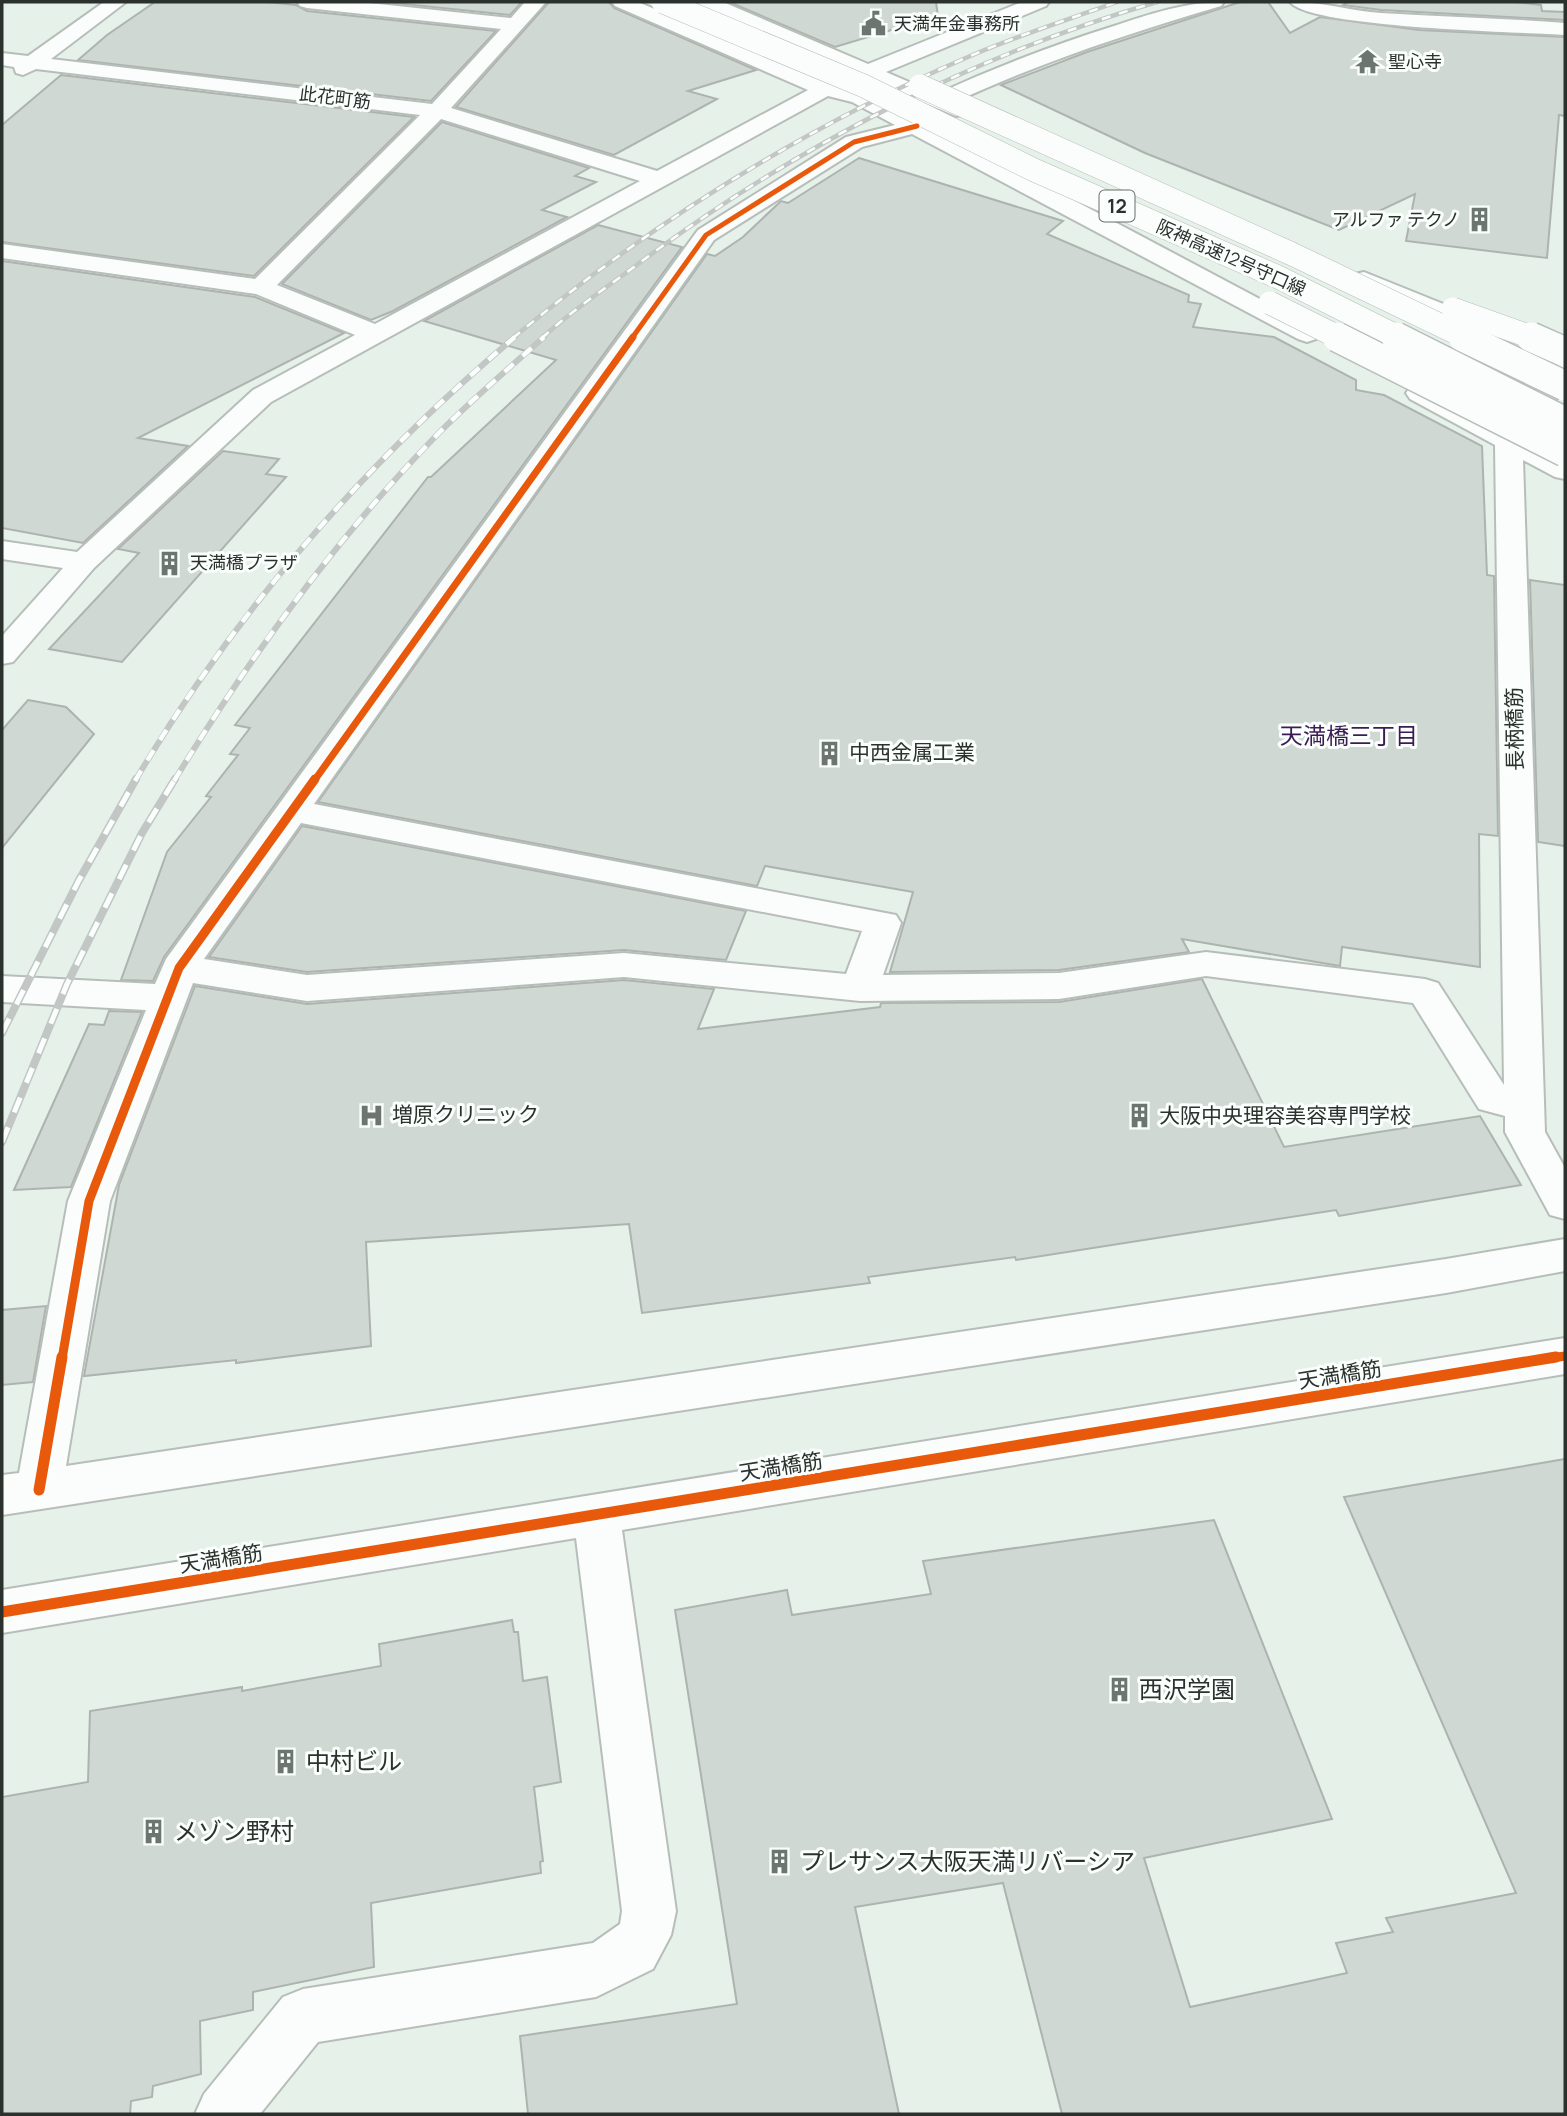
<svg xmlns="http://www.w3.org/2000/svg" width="1567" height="2116" font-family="Manrope,'Noto Sans JP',sans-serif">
  <rect width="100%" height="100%" fill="#e6f1ea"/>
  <!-- building -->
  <g fill="#d0d8d3" stroke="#adb4b0" stroke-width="2">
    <path d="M155,2H267L296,5L307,11L496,31L431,101L78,60L107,35Z"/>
    <path d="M384,2H522L510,15Z"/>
    <path d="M549,2H609L614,8L756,70L688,91L717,99L614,155L456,107Z"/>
    <path d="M729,2H936L938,16L835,47Z"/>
    <path d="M1240,2H1268L1290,33L1320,17L1419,30L1565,37V116L1559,115L1547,258L1406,241L1415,194L1339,230L1145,153L1001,85L1087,52Z"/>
    <path d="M1348,2H1515L1541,5L1542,11L1565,12V20L1381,10L1343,5Z"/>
    <path d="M61,75L414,117L254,276L2,242V125Z"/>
    <path d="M442,122L589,168L575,176L596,182L542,210L567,217L393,311L371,320L282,284Z"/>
    <path d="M859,158L1063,221L1047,234L1189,295L1188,302L1201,304L1193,327L1274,337L1356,380V390L1384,395L1482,446L1487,575L1494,576L1498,836L1479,834L1480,967L1342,947L1340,966L1182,939L1189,952L1059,970L890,972L913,892L765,866L757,886L318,802L707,254L715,256L743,237L781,201L788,203Z"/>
    <path d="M598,225L682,247L164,957L153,981L121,980L167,852L211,797L206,796L238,755L230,754L250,728L235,725L428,477H431L556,360L424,321Z"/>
    <path d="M2,261L255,297L344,333L138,438L188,446L83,543L2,528Z"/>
    <path d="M223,451L279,459L266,474L286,477L122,662L49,649L139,553L118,549Z"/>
    <path d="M1530,580L1565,585V846L1538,842Z"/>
    <path d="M28,700L66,707L94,734L2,848V730Z"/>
    <path d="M302,826L746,911L726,960L624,950L307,972L209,957Z"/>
    <path d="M1202,979L1284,1147L1480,1116L1521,1185L1339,1216L1336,1210L1016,1260L1015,1257L868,1277L870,1283L642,1313L629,1224L366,1242L371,1346L236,1363V1360L84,1376L119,1185L195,986L307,1004L624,980L714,989L698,1029L880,1007L881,1003L1059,1002Z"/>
    <path d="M109,1011L142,1012L71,1187L14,1190L89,1024L104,1025Z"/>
    <path d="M46,1306L33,1382L2,1385V1310Z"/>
    <path d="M1565,1459V2114H1062L1003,1883L855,1907L899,2114H528L520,2036L737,2004L675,1610L787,1590L792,1615L931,1594L923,1561L1214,1520L1332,1819L1144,1858L1190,2007L1347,1973L1336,1943L1393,1932L1386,1918L1516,1893L1344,1497Z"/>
    <path d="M512,1620L514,1632H518L523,1681L547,1677L561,1782L534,1787L543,1861L540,1862L541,1873L371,1903L374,1967L253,1992V2010L200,2021L201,2074L153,2086L152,2097L131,2101L130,2114H2V1797L88,1782L90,1711L242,1687V1691L381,1666L379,1644Z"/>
  </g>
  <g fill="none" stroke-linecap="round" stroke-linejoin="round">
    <defs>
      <g id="minor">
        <path d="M104,2H126L51,59L432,104L501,29L307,8L300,6L297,2H360L511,18L525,2H546L451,108L657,171L808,90L615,6L612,2H638L825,81L850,71L700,6L697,2H723L868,64L1022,2H1049L1046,6L886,72L937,94C994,68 1053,45 1114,26C1150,14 1185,2 1224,2L1221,6C1130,33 1041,62 955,102L967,110L964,115L956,116L867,79L847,88L867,92L925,121L1316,329L1320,334L1316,339L1307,342L1298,339L912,134L862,147L714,240L314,804L896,915L901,923L883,975L1059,973L1206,952L1425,979L1438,983L1504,1085L1495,445L1410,399L1406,393L1410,387L1419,385L1428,387L1505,428L1556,365L1565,363V388L1525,439L1565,460V479L1555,477L1523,460L1545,1132L1565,1168V1219L1550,1215L1505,1132V1116L1479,1109L1413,1003L1206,976L1059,999L860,1001L624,977L307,1001L193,983L110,1201L66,1466L1446,1259L1565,1239V1271L1446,1293L2,1515V1475L19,1473L68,1201L146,1010L2,1002V976L155,984L166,959L698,230L846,137L895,125L852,102L828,96L271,402L94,568L13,662L2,664V636L63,568L2,559V541L77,552L253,390L355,335L256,294L2,258V244L255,279L420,115L36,69L23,75L16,73L14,67L2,65V53L28,56ZM441,119L640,181L375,324L277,285ZM301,823L862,931L846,974L624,953L307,975L204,959Z"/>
        <path d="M1290,2C1321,1 1350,11 1381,13C1442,17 1504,18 1565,23V35C1522,32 1310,28 1290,2Z"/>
        <path d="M1364,272L1498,326L1502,331L1498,336L1489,339L1480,336L1355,284L1352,279L1355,274Z"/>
        <path d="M1565,1338V1374L622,1530L676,1911L671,1935L653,1969L596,1997L318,2042L260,2114H195L204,2094L283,1997L303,1989L593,1943L620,1924L622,1911L576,1538L2,1633V1590Z"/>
      </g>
    </defs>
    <!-- minor casing -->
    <use href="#minor" stroke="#b7beba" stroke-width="4"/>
    <!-- minor -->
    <use href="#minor" fill="#fbfdfc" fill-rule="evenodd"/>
    <defs>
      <g id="rail-far2">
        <path d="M513,338C650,224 803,128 968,57C1016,36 1067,20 1117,2"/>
        <path d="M542,338C570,312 603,290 634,267C791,149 968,57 1157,2"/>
      </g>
      <g id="rail-far1">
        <path d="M135,781C234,613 366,462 515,337"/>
        <path d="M174,781C249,658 334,541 434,438C469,402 507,370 544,337"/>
      </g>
      <g id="rail">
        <path d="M2,1033L78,882L136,779"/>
        <path d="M2,1142L67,984L142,833L175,779"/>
      </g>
    </defs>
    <!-- rail-far2 casing -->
    <use href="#rail-far2" stroke="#c2c6c4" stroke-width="4.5"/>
    <!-- rail-far1 casing -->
    <use href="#rail-far1" stroke="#c2c6c4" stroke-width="6"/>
    <!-- rail casing -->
    <use href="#rail" stroke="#c2c6c4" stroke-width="8"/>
    <!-- rail-far2 -->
    <use href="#rail-far2" stroke="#fafefc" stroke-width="2.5" stroke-dasharray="9" stroke-linecap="butt"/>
    <!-- rail-far1 -->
    <use href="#rail-far1" stroke="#fafefc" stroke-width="4.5" stroke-dasharray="12" stroke-linecap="butt"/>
    <!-- rail -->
    <use href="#rail" stroke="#fafefc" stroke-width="5" stroke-dasharray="16" stroke-linecap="butt"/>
    <defs>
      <g id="highway-bridge-far1">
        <path d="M663,2L864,86L1034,170L1278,277L1400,338"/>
        <path d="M920,86L1292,254L1467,338"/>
        <path d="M1270,303L1340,338"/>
        <path d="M1453,309L1534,338"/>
      </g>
      <g id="highway-bridge">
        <path d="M1337,337L1565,452"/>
        <path d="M1396,337L1565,422"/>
        <path d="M1463,337L1565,386"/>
        <path d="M1531,337L1565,352"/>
      </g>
    </defs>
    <!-- highway-bridge-far1 casing -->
    <use href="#highway-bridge-far1" stroke="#b7beba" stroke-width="24" stroke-linecap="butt"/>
    <!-- highway-bridge casing -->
    <use href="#highway-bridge" stroke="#b7beba" stroke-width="32" stroke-linecap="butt"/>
    <!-- highway-bridge-far1 -->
    <use href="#highway-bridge-far1" stroke="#fbfdfc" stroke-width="23"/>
    <!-- highway-bridge -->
    <use href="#highway-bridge" stroke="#fbfdfc" stroke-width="29"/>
    <defs>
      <path id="cycleway-far3" d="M632,338L706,235L854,142L917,126"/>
      <path id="cycleway-far2" d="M314,781L633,337"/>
      <g id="cycleway-far1">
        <path d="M62,1359L89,1201L179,968L315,779"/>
        <path d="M1545,1359L1565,1356"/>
      </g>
      <g id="cycleway">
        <path d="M39,1490L62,1357"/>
        <path d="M2,1612L1556,1357"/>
      </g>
    </defs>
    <!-- cycleway-far3 casing -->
    <use href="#cycleway-far3" stroke="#fafefc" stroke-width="8"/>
    <!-- cycleway-far2 casing -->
    <use href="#cycleway-far2" stroke="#fafefc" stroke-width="10"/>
    <!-- cycleway-far1 casing -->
    <use href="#cycleway-far1" stroke="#fafefc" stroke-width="13"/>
    <!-- cycleway casing -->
    <use href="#cycleway" stroke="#fafefc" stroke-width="16"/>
    <!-- cycleway-far3 -->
    <use href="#cycleway-far3" stroke="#e8590c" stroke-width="5"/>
    <!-- cycleway-far2 -->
    <use href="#cycleway-far2" stroke="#e8590c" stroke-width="7"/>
    <!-- cycleway-far1 -->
    <use href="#cycleway-far1" stroke="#e8590c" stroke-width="9"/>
    <!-- cycleway -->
    <use href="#cycleway" stroke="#e8590c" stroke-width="11"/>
  </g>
  <!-- icons -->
  <defs>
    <symbol id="civic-bare" viewBox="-9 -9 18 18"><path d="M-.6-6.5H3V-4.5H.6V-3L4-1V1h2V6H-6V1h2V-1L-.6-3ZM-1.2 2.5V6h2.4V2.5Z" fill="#6c7570" stroke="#fafefc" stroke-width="2.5" paint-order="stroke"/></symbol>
    <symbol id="temple-bare" viewBox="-9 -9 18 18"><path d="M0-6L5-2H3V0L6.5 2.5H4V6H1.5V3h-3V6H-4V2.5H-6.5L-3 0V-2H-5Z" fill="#6c7570" stroke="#fafefc" stroke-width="2.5" paint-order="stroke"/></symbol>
    <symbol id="building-bare" viewBox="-9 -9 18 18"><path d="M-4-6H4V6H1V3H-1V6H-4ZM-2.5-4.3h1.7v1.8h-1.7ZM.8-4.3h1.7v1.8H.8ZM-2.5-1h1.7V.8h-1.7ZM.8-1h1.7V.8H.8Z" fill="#6c7570" stroke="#fafefc" stroke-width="2.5" paint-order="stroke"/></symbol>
    <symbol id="hospital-bare" viewBox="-9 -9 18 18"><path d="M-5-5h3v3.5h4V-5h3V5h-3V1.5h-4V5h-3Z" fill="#6c7570" stroke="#fafefc" stroke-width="2.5" paint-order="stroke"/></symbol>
  </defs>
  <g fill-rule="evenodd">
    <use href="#civic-bare" x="856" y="6" width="35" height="35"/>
    <use href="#temple-bare" x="1350" y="44" width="35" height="35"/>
    <use href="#building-bare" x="1462" y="202" width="35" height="35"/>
    <use href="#building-bare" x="152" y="546" width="35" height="35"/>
    <use href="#building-bare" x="812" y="736" width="35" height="35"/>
    <use href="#hospital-bare" x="354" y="1098" width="35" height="35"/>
    <use href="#building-bare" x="1122" y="1098" width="35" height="35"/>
    <use href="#building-bare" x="1102" y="1672" width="35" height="35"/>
    <use href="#building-bare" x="268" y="1744" width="35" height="35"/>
    <use href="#building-bare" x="136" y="1814" width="35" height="35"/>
    <use href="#building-bare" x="762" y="1844" width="35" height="35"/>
  </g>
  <g text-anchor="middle" stroke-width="6" stroke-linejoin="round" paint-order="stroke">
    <!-- far-poi labels -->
    <g font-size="18" fill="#2b322e" stroke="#fafefc" text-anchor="start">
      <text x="894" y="30">天満年金事務所</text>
      <text x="1388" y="68">聖心寺</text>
      <text x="1460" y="226" text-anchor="end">アルファ テクノ</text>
      <text x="190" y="569">天満橋プラザ</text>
    </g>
    <!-- far-street labels -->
    <g font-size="18" fill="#2b322e" stroke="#fafefc">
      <text transform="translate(335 98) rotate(7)" y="6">此花町筋</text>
      <text transform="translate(1231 258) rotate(24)" y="6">阪神高速12号守口線</text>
    </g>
    <!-- shield labels -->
    <rect fill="#fafefc" stroke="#696f6c" stroke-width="2" x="1099.5" y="190.5" width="35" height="31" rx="5"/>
    <g font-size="19" font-weight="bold" fill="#2b322e">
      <text x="1117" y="213">12</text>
    </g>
    <!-- street labels -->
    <g font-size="21" fill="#2b322e" stroke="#fafefc">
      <text transform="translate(1515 729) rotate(-91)" y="7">長柄橋筋</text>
      <text transform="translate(1340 1375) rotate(-9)" y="7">天満橋筋</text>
      <text transform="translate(781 1467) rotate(-9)" y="7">天満橋筋</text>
      <text transform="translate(221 1559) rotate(-9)" y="7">天満橋筋</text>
    </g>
    <!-- poi labels -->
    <g font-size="21" fill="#2b322e" stroke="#fafefc" text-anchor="start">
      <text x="849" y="760">中西金属工業</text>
      <text x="392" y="1122">増原クリニック</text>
      <text x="1159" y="1123">大阪中央理容美容専門学校</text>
    </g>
    <!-- neighbourhood labels -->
    <g font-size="23" fill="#3b1b53" stroke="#fafefc">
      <text x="1349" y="744">天満橋三丁目</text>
    </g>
    <!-- near-poi labels -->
    <g font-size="24" fill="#2b322e" stroke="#fafefc" text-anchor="start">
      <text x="1139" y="1698">西沢学園</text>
      <text x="306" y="1770">中村ビル</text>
      <text x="174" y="1840">メゾン野村</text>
      <text x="800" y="1870">プレサンス大阪天満リバーシア</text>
    </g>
  </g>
  <!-- border -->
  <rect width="1567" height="2116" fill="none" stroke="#2b322e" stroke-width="7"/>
</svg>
